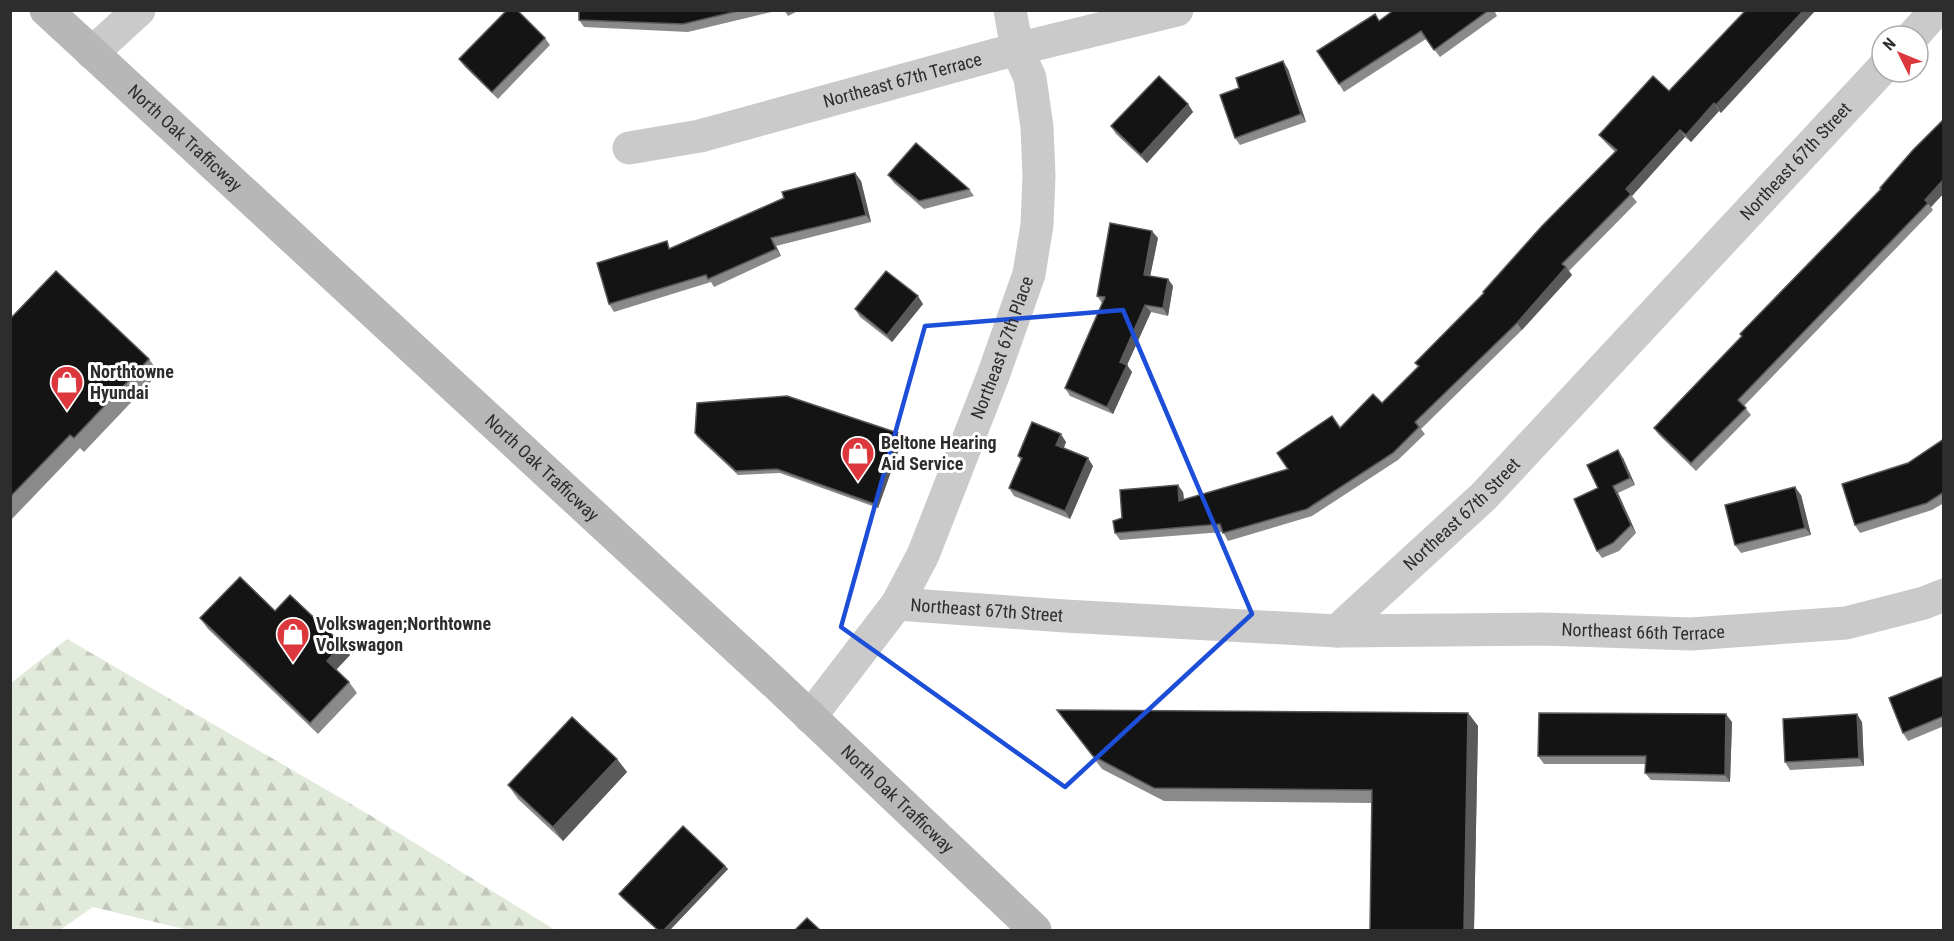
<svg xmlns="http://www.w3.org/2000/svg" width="1954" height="941" font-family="'Roboto Condensed',sans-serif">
  <defs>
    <pattern id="forest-firs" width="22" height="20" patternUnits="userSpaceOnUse" patternTransform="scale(1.5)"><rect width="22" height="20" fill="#e2eadb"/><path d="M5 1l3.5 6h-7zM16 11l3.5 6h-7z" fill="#c2c9bc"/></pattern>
  </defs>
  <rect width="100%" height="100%" fill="#fff"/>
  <!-- forest -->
  <path fill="url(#forest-firs)" d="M67,639L368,814L555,930H188L93,907L60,930H11V683Z"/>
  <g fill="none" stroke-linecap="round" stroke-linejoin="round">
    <!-- street -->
    <g stroke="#cacaca" stroke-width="33">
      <path d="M1913,36L1936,10"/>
      <path d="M92,53L139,10"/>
      <path id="s1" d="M629,148L700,136L1017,49L1177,10"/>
      <path id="s2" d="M897,604L1065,616L1337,631L1544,629L1691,634L1846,623L1924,603L1944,595"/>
      <path id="s3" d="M1337,631L1484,496L1882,69"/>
      <path id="s4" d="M810,717L897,604L923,555L993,376L1029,274L1037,225L1039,176L1037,127L1030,78L1017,49L1010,10"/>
    </g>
    <!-- secondary -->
    <path stroke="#b7b7b7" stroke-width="33" id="s5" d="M46,10L776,684L1035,930"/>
  </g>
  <!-- wall -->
  <g fill="#8a8a8a">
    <path d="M579,10H780L688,32L584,27L579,20Z"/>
    <path d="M784,10H800L788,16Z"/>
    <path d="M1394,10H1494L1497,16L1440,57L1426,39L1344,92L1339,84L1380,21Z"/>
    <path d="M1746,10L1721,113L1719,111L1691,142L1685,137L1632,196L1637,202L1569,271L1572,275L1522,330L1421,429L1425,434L1398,460L1312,516L1228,541L1223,532L1120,540L1115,533L1122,518L1183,492L1184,500L1288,469L1340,428L1382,403L1418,367L1415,363L1484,294L1615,152L1605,142L1599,135L1669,91Z"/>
    <path d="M545,38L550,45L498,99L465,67L459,59Z"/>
    <path d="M1288,69L1306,122L1240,145L1235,138L1239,88Z"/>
    <path d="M1188,104L1193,112L1147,163L1116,134L1111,126Z"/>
    <path d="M1944,119V193L1931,207L1933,210L1744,406L1751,415L1696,471L1659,435L1654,428L1742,337L1740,334L1881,190L1880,188Z"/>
    <path d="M855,173L861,181L871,222L776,246L781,256L714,287L711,282L614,312L609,304L672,248Z"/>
    <path d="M888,175L969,189L974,196L924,209L894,183Z"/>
    <path d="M1158,238L1150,276L1168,279L1173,286L1168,316L1151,312L1127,365L1132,372L1113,414L1070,396L1065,388L1102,303L1097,296Z"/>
    <path d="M923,304L892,342L860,317L855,309Z"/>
    <path d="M10,319L149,359L159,373L84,452L80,448L10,521Z"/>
    <path d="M695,433L901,434L903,438L878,508L780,473L738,475L697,437Z"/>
    <path d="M1944,439V503L1932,510L1860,533L1855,525L1908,463Z"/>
    <path d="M1066,442L1063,448L1093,466L1070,519L1014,496L1009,488L1021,460L1018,456Z"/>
    <path d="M1623,458L1635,485L1618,493L1636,533L1619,551L1602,558L1597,551L1598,488Z"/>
    <path d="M1801,495L1811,535L1741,553L1735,545Z"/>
    <path d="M275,611L342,644L350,655L336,670L349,682L357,693L318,734L208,629L200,618Z"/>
    <path d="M1944,676V726L1908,741L1903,733Z"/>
    <path d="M1057,710L1468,713L1478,726L1474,930H1370L1372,803L1164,801L1102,769Z"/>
    <path d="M1732,722L1730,782L1651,780L1645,773L1646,764H1544L1538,756Z"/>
    <path d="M1862,722L1864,766L1790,770L1785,762Z"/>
    <path d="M617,759L627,772L563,841L518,799L508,785Z"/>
    <path d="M725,866L728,869L670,930H657L622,898L619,894Z"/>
  </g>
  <!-- shaded-wall -->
  <g fill="#5a5a5a">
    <path d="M1804,10H1816L1721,113L1716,105Z"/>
    <path d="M1283,61L1288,69L1306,122L1301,114Z"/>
    <path d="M1714,103L1719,111L1691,142L1686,135Z"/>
    <path d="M1188,104L1193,112L1147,163L1141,155Z"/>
    <path d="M1680,130L1685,137L1632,196L1626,189Z"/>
    <path d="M855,173L861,181L871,222L866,215Z"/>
    <path d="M1944,179V193L1931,207L1925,200Z"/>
    <path d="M1152,231L1158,238L1149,282L1144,275Z"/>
    <path d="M771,238L776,246L781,256L776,249Z"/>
    <path d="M1566,267L1572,275L1522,330L1517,323Z"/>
    <path d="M1168,279L1173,286L1168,316L1163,308Z"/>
    <path d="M918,296L923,304L892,342L887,335Z"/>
    <path d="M1145,305L1151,312L1127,365L1132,372L1113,414L1107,407L1120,362Z"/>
    <path d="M901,434L903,438L878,508L875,504Z"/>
    <path d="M1061,434L1066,442L1062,453L1056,445Z"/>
    <path d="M1618,450L1623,458L1635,485L1630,478Z"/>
    <path d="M1088,458L1093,466L1070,519L1065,511Z"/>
    <path d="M1178,485L1183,492L1185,509L1179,501Z"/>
    <path d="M1613,486L1618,493L1636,533L1631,525Z"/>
    <path d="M1795,487L1801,495L1811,535L1805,528Z"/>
    <path d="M342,644L350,655L334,672L327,661Z"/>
    <path d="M1468,713L1478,726L1474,930H1464Z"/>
    <path d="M1726,714L1732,722L1730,782L1725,775Z"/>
    <path d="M1857,714L1862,722L1864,766L1859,758Z"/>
    <path d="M617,759L627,772L563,841L553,827Z"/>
    <path d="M725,866L728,869L670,930H664Z"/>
  </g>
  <!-- building -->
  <g fill="#141414" stroke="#5a5a5a" stroke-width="1.5">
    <path d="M507,10H517L545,38L492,92L459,59Z"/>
    <path d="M579,10H742L683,24L579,20Z"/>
    <path d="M1394,10H1489L1434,50L1421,31L1339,84L1317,51L1375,14L1379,21Z"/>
    <path d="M1746,10H1804L1716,105L1714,103L1686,135L1680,130L1626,189L1631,194L1562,264L1566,267L1517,323L1415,422L1419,427L1393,453L1307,509L1223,533L1220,524L1115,533L1113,521L1122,518L1120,490L1178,485L1179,501L1288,469L1277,453L1332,416L1340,428L1373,394L1382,403L1419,366L1415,363L1484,293L1483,292L1542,226L1617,150L1599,135L1653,76L1669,91Z"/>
    <path d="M1283,61L1301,114L1235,138L1220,95L1239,88L1236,78Z"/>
    <path d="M1159,76L1188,104L1141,155L1111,126Z"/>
    <path d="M1944,119V179L1925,200L1928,203L1738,400L1746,408L1691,463L1654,428L1742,336L1740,334L1881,189L1880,188L1913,150Z"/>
    <path d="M916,143L969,189L919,201L888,175Z"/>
    <path d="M855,173L866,215L771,238L776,249L708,279L706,275L609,304L597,263L667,241L669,249L784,198L782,192Z"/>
    <path d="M1110,223L1152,231L1144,275L1168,279L1163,308L1145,305L1120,362L1127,365L1107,407L1065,388L1105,297L1097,296Z"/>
    <path d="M56,271L149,359L74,438L70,435L10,497V319Z"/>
    <path d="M886,271L918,296L887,335L855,309Z"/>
    <path d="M787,396L901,434L875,504L777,469L736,471L695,433L697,403Z"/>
    <path d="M1032,422L1061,434L1056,445L1088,458L1065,511L1009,488L1022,458L1018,456Z"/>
    <path d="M1944,439V492L1927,503L1855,525L1842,484L1908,463Z"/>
    <path d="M1618,450L1630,478L1613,486L1631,525L1613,543L1597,551L1574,499L1598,488L1587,465Z"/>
    <path d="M1795,487L1805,528L1735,545L1725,505Z"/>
    <path d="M240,577L275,611L290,595L342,644L327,661L349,682L310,723L200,618Z"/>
    <path d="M1944,676V716L1903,733L1889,698Z"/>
    <path d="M1057,710L1468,713L1464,930H1370L1372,790L1154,788L1093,756Z"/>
    <path d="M1539,713L1726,714L1725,775L1645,773L1646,756H1538Z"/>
    <path d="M1857,714L1859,758L1785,762L1783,719Z"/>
    <path d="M572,717L617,759L553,827L508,785Z"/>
    <path d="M683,826L725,866L664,930H658L619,894Z"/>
    <path d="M807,918L820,930H795Z"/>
  </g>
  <!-- marked area -->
  <path fill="none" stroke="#1d4ed8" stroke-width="4.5" stroke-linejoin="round" d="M1123,310L1252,614L1065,787L841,627L925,326Z"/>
  <!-- icons -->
  <defs>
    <symbol id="shop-pin" viewBox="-11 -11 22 30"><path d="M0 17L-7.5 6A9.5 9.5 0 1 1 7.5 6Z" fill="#dc373d" stroke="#fff"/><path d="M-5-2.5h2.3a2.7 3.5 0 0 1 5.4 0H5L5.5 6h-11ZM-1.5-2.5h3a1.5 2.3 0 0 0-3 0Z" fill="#fff"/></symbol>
  </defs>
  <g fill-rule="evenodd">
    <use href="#shop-pin" x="48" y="363" width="38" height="52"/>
    <use href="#shop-pin" x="839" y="434" width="38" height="52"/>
    <use href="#shop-pin" x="274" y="615" width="38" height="52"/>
  </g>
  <g text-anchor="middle" stroke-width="6" stroke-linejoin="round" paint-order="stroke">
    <!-- street labels -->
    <g font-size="18" fill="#2d2d2d" stroke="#fff">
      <text dy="6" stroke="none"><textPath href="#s1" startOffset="282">Northeast 67th Terrace</textPath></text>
      <text dy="6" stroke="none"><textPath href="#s5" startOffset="189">North Oak Trafficway</textPath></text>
      <text dy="6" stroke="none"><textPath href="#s3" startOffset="657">Northeast 67th Street</textPath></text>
      <text dy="6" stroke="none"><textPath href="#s4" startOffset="420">Northeast 67th Place</textPath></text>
      <text dy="6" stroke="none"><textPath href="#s5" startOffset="675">North Oak Trafficway</textPath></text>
      <text dy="6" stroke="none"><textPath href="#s3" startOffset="171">Northeast 67th Street</textPath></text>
      <text dy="6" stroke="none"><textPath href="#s2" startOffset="90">Northeast 67th Street</textPath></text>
      <text dy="6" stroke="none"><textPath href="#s2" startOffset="747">Northeast 66th Terrace</textPath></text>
      <text dy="6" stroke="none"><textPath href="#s5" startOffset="1161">North Oak Trafficway</textPath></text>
    </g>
    <!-- poi labels -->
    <g font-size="18" font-weight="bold" fill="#2d2d2d" stroke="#fff" text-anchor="start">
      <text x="90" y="378">Northtowne<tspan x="90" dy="21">Hyundai</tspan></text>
      <text x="881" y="449">Beltone Hearing<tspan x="881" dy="21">Aid Service</tspan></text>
      <text x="316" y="630">Volkswagen;Northtowne<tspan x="316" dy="21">Volkswagon</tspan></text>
    </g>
  </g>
  <!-- border -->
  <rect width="1954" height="941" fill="none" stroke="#2d2d2d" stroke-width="24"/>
  <!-- north arrow -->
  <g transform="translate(1900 54) rotate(313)"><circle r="28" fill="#ffffff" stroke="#ababab" stroke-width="1.5"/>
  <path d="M0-4.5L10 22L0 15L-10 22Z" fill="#dc373d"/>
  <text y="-9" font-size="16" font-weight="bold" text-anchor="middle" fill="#2d2d2d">N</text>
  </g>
</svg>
